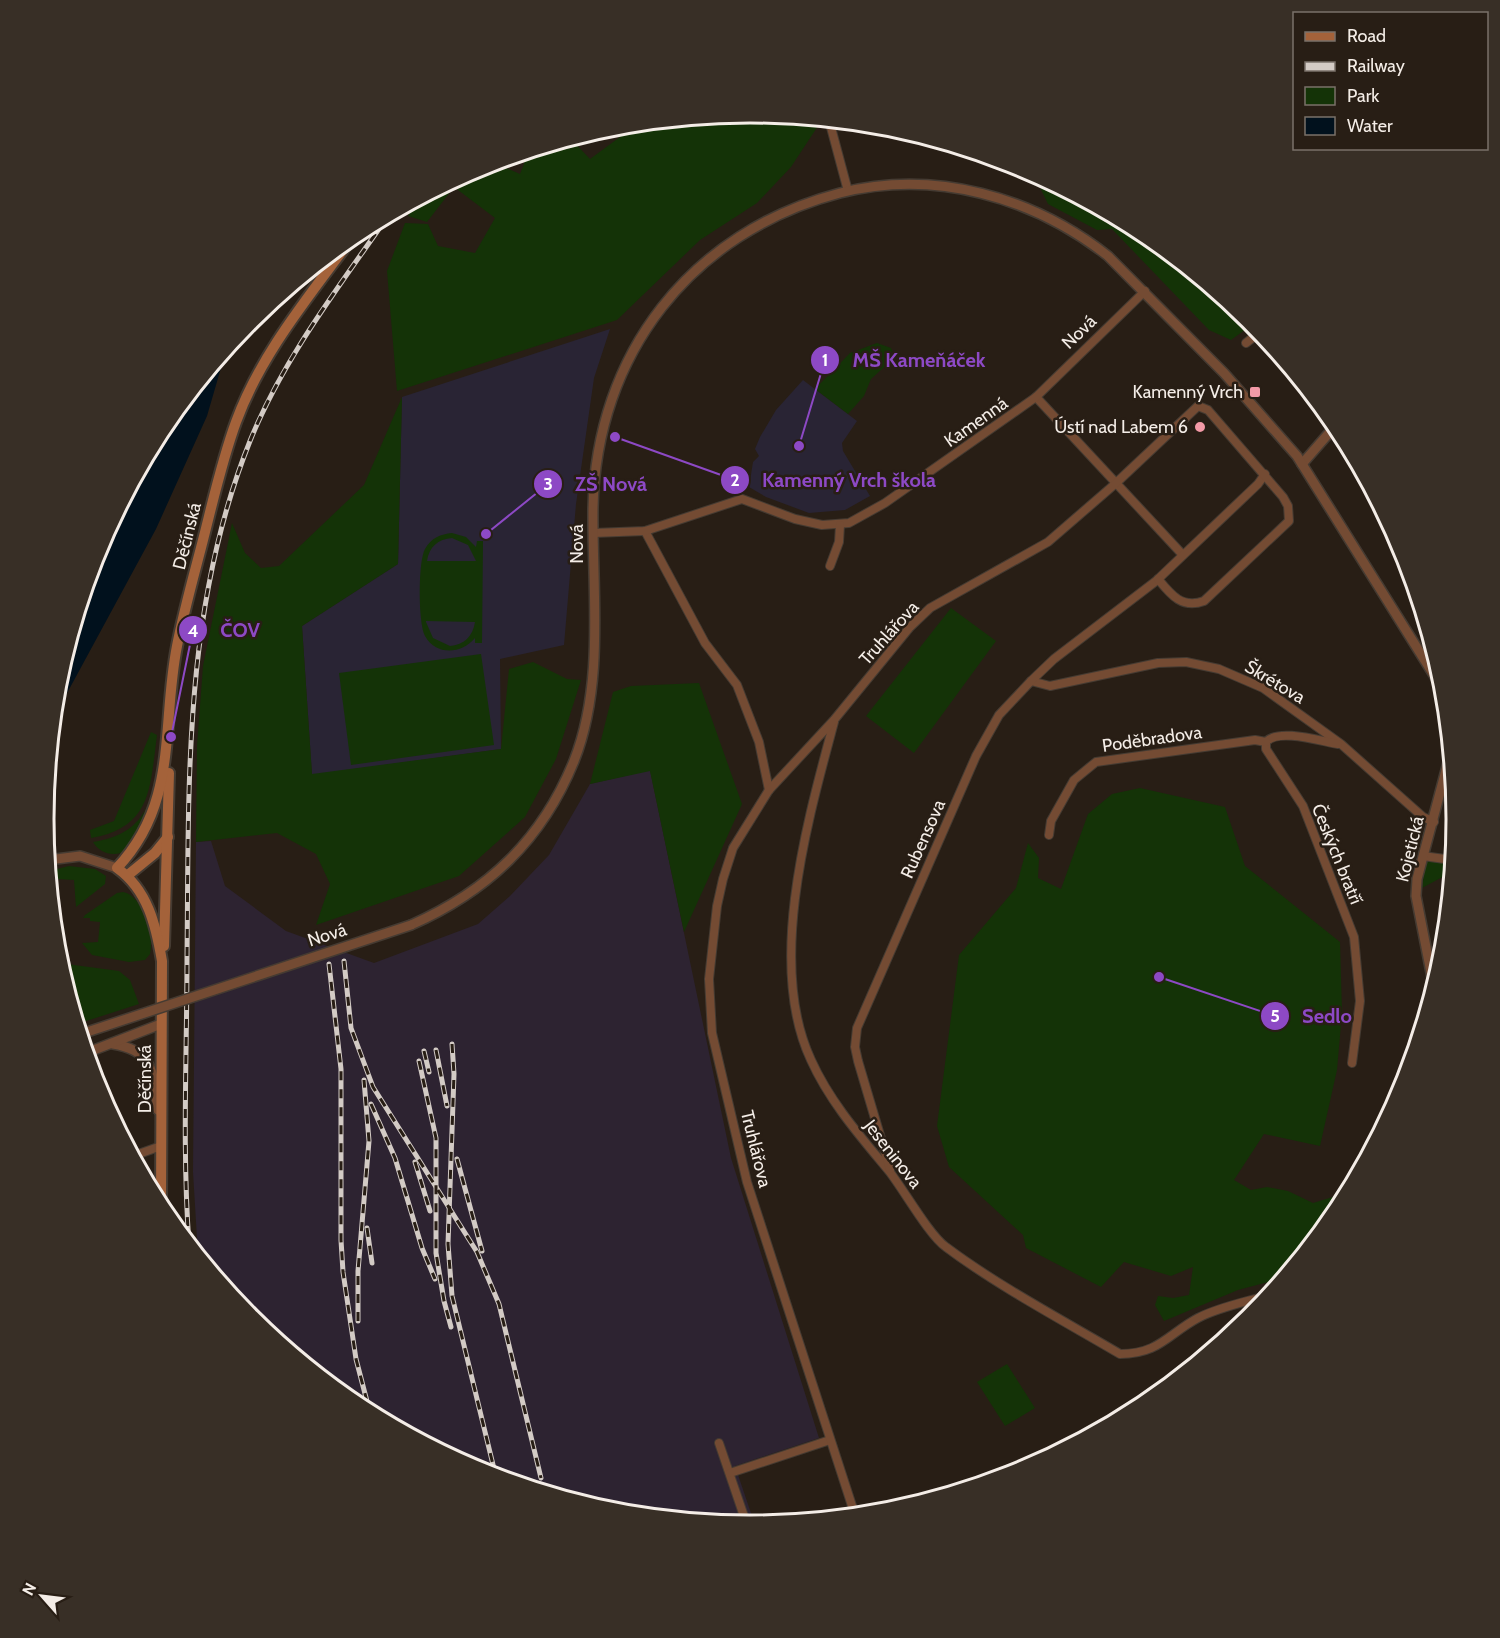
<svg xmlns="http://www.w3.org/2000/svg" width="1500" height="1638" font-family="Cabin,sans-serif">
  <rect width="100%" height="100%" fill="#281e15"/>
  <!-- industrial -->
  <path fill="#2d2331" d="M650,770L731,1158L819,1438L735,1466L755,1525L612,1512L479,1472L357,1406L250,1318L198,1255L193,1172L196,842L211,841L225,886L286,931L374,963L478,924L510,896L549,855L590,784Z"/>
  <!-- education -->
  <g fill="#292434">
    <path d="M610,329L594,378L576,504L564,645L500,659L501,749L312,775L302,626L398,564L402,397Z"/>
    <path d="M803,380L857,421L842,443L843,451L870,496L845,510L809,513L766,497L749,487L753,462L759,456L755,449L760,437L776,410Z"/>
  </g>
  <!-- green -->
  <g fill="#143307" fill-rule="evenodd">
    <path d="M750,113L819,119L820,123L791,167L757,203L700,240L617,320L397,391L387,271L405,223L428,224L438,246L475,253L495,218L454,187L427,222L408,216L419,198L480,166L493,162L520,174L529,151L571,139L590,159L639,123Z"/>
    <path d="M1033,173L1143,232L1253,324L1231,340L1209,330L1112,229L1097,230L1048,204Z"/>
    <path d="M877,343L891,348L893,353L892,360L871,379L864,396L848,414L815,389L850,353Z"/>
    <path d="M402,397L398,564L302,626L312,774L501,749L509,669L533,662L567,679L581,680L556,759L525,817L459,876L316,925L330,884L316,854L277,833L196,842L197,746L203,666L232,523L245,553L261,568L279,566L364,485Z"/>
    <path d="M452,533L466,537L476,547L477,541H483L482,643H475V638C462,654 436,656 425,636C418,623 418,561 425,549C431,538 441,534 452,533ZM452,538L468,545L476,561H427C429,547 438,539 452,538ZM426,622V621L475,622C473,636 464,645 450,646L433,638Z"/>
    <path d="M951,608L996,641L914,753L866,716Z"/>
    <path d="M481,654L494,745L351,765L339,673Z"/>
    <path d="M699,683L742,804L684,932L650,771L590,784L613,692L631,686Z"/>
    <path d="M151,732L157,735C150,787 152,828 91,838L90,830L114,821Z"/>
    <path d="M161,739L162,742L152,808L126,851C114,857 100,854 93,842C153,833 155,790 161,739Z"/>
    <path d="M1140,788L1225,807L1245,866L1340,942L1342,1013L1337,1070L1320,1146L1264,1134L1234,1180L1251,1190L1267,1187L1288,1191L1313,1203L1336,1196L1355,1179L1337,1212L1283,1278L1238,1290L1164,1321L1155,1305L1158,1296L1173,1298L1189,1295L1193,1267L1171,1276L1124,1262L1101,1287L1026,1248L1023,1235L949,1167L937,1126L959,955L1016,888L1028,843L1039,858L1038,878L1061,889L1088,814L1112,794Z"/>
    <path d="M1426,859L1450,862L1448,874L1422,888Z"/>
    <path d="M69,866L95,869L106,876L105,884L76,907L74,880L57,879L56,887H50L49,871Z"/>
    <path d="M123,892C143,895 155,937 150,954L145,960L129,962L92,955L82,943L98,942L100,922L90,921V918H83L85,915L117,893Z"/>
    <path d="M59,963L119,971L130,980L139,1004L77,1024Z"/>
    <path d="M1007,1364L1035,1408L1005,1426L977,1382Z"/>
  </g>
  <!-- water -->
  <path fill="#01111d" d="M247,323L223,361L207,416L156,529L53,719L57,681L97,548L163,426Z"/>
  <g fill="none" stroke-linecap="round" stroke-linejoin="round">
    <defs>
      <g id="minor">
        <path d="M829,120L848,191"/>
        <path d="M1246,343L1260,332"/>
        <path d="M1036,397L1182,554"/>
        <path d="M645,531L705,643L737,685L759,742L769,790"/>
        <path d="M593,533L645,531L742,499L795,519L822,525L849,523L885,503L1036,397L1145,291"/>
        <path d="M830,566L839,542L840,525"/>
        <path d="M1031,681L1050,686L1158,663L1186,662L1219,669L1263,688L1341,744L1423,817L1434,822"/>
        <path d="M834,722C808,819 766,964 811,1060C830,1102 860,1136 889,1171C904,1190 929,1235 946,1247C998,1286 1064,1321 1120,1354C1159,1354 1168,1334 1198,1318C1219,1307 1246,1302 1269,1295"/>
        <path d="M1338,744C1320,741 1278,728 1266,742V749L1303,806L1354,937L1360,1001L1352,1063"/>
        <path d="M1049,835L1051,821L1074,780L1096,762L1255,740L1266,742"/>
        <path d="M1423,856L1452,860"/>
        <path d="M133,1156L161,1146"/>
        <path d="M890,1169L858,1061L855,1047L857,1028L976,756L999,715L1031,681L1054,659L1156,581L1258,484L1265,474"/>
        <path d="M719,1443L747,1525"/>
        <path d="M730,1473L830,1440"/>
        <path d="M855,1515L747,1182L712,1033L709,979L717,906L723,879L733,848L769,790L834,720L910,627L930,608L1048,542L1115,484L1198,406L1208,410L1283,497L1288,506L1289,521L1204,601C1182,609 1171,595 1158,579"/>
      </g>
      <g id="tertiary">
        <path d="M1302,464L1336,425"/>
        <path d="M48,860L80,856L117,868"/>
        <path d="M411,925C488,891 542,840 574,761C605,683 592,591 593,508C596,354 691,232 840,193C935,169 1033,197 1108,256L1224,373L1297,456L1444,691"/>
        <path d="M1434,988L1416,896L1417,879L1450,755"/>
        <path d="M113,1044C156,1051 152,1074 158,1110"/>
        <path d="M86,1053L161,1024"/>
      </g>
      <g id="secondary">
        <path d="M128,875L155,853L168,837"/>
        <path d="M164,946L169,773"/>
        <path d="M161,1208L162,961C156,926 148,890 117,868C179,802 161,727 177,646C184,610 194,575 203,540C213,501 222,460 236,422C261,353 311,294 354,235"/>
      </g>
    </defs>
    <!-- minor casing -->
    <use href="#minor" stroke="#453b32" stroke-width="10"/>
    <!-- tertiary casing -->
    <use href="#tertiary" stroke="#453b32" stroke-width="12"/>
    <!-- secondary casing -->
    <use href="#secondary" stroke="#453b32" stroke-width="14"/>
    <!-- minor -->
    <use href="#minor" stroke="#744b33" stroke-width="8"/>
    <!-- tertiary -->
    <use href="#tertiary" stroke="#744b33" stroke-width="9"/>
    <!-- secondary -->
    <use href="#secondary" stroke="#a4623a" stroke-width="10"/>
    <defs>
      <g id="rail">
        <path d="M344,961L351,1028L373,1087L477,1252L499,1304L541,1478"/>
        <path d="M329,964L341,1069V1240L343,1272L356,1359L370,1413"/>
        <path d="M452,1044L454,1074L448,1244L452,1296L496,1477"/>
        <path d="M436,1050L447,1106"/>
        <path d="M424,1051L429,1072"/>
        <path d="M419,1061L436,1138V1253L444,1301L451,1327"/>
        <path d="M371,1104L395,1158L422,1248L435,1279"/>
        <path d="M457,1159L482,1251"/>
        <path d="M415,1162L430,1211"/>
        <path d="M367,1228L372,1263"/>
        <path d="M189,1244C182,1149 187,1053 187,958C189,782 183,608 250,441C283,359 338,288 388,216"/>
        <path d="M358,1321V1271L369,1141L364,1080"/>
      </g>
    </defs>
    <!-- rail casing -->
    <use href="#rail" stroke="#d3cbc5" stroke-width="5"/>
    <!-- rail -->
    <use href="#rail" stroke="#281e15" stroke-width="3" stroke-dasharray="9" stroke-linecap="butt"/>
    <defs>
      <path id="tertiary-bridge" d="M81,1034L411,925"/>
    </defs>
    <!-- tertiary-bridge casing -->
    <use href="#tertiary-bridge" stroke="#453b32" stroke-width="12" stroke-linecap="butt"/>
    <!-- tertiary-bridge -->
    <use href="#tertiary-bridge" stroke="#744b33" stroke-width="9"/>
  </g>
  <!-- markers -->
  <g fill="#f49aa7" stroke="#281e15" stroke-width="2">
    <rect x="1249" y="386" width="12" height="12" rx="3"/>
    <circle cx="1200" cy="427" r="6"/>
  </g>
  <g text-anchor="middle" stroke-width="5" stroke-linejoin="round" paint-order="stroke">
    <!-- street labels -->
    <g font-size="18" fill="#f4ede7" stroke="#281e15">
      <text transform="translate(1079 332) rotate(-44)" y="6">Nová</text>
      <text transform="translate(976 422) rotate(-35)" y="6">Kamenná</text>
      <text transform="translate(187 536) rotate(-76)" y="6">Děčínská</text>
      <text transform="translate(577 544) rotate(-90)" y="6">Nová</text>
      <text transform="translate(889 633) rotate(-48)" y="6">Truhlářova</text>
      <text transform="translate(1275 682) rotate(31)" y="6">Škrétova</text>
      <text transform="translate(1152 739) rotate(-8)" y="6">Poděbradova</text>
      <text transform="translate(923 839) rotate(-66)" y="6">Rubensova</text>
      <text transform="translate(1410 849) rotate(-76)" y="6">Kojetická</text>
      <text transform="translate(1337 854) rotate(68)" y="6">Českých bratří</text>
      <text transform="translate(327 935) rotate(-18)" y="6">Nová</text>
      <text transform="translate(145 1079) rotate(-90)" y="6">Děčínská</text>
      <text transform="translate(756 1149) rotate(76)" y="6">Truhlářova</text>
      <text transform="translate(893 1154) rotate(52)" y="6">Jeseninova</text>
    </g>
    <!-- poi labels -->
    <g font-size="18" fill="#f4ede7" stroke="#281e15" text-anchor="end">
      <text x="1243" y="398">Kamenný Vrch</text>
      <text x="1188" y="433">Ústí nad Labem 6</text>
    </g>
  </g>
  <!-- crop -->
  <path d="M0 0H1500V1638H0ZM54 819a696 696 0 1 1 1392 0a696 696 0 1 1-1392 0Z" fill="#382f26" fill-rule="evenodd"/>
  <path fill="none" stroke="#f4ede7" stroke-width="3" d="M54 819a696 696 0 1 1 1392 0a696 696 0 1 1-1392 0Z"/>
  <!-- callouts -->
  <path fill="none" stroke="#8d49c5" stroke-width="2" d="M799 446L825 360M615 437L735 480M486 534L548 484M171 737L193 630M1159 977L1275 1016"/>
  <g fill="#8d49c5" stroke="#281e15" stroke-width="2">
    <circle cx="799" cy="446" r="6"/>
    <circle cx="615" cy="437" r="6"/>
    <circle cx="486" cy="534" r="6"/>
    <circle cx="171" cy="737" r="6"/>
    <circle cx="1159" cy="977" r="6"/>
    <circle cx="825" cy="360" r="15"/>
    <circle cx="735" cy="480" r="15"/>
    <circle cx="548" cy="484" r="15"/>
    <circle cx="193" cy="630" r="15"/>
    <circle cx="1275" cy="1016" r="15"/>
  </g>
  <g font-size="18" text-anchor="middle" font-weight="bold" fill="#fff">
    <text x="825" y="366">1</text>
    <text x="735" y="486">2</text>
    <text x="548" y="490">3</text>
    <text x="193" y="637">4</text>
    <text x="1275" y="1022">5</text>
  </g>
  <g font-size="20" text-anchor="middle" font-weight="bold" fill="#8d49c5" stroke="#281e15" stroke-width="5" stroke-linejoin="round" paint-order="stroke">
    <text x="919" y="367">MŠ Kameňáček</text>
    <text x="849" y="487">Kamenný Vrch škola</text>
    <text x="611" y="491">ZŠ Nová</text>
    <text x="240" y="637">ČOV</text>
    <text x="1327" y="1023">Sedlo</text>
  </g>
  <!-- legend -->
  <rect x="1293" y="12" width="195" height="138" fill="#281e15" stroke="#7a7169" stroke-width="1.5"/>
  <rect x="1305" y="32" width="30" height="9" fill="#a4623a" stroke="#7a7169" stroke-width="1.5"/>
  <text x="1347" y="42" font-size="18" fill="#f4ede7">Road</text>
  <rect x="1305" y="62" width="30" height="9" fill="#d3cbc5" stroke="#7a7169" stroke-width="1.5"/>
  <text x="1347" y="72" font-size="18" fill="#f4ede7">Railway</text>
  <rect x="1305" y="87" width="30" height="18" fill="#143307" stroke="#7a7169" stroke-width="1.5"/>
  <text x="1347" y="102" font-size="18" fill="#f4ede7">Park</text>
  <rect x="1305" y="117" width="30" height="18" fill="#01111d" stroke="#7a7169" stroke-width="1.5"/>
  <text x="1347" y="132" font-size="18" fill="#f4ede7">Water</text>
  <!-- north arrow -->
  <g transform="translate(42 1596) rotate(298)" stroke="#281e15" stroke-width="4.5" paint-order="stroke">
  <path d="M0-4.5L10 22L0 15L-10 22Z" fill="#f4ede7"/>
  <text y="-9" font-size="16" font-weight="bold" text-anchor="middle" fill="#f4ede7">N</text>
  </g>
</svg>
